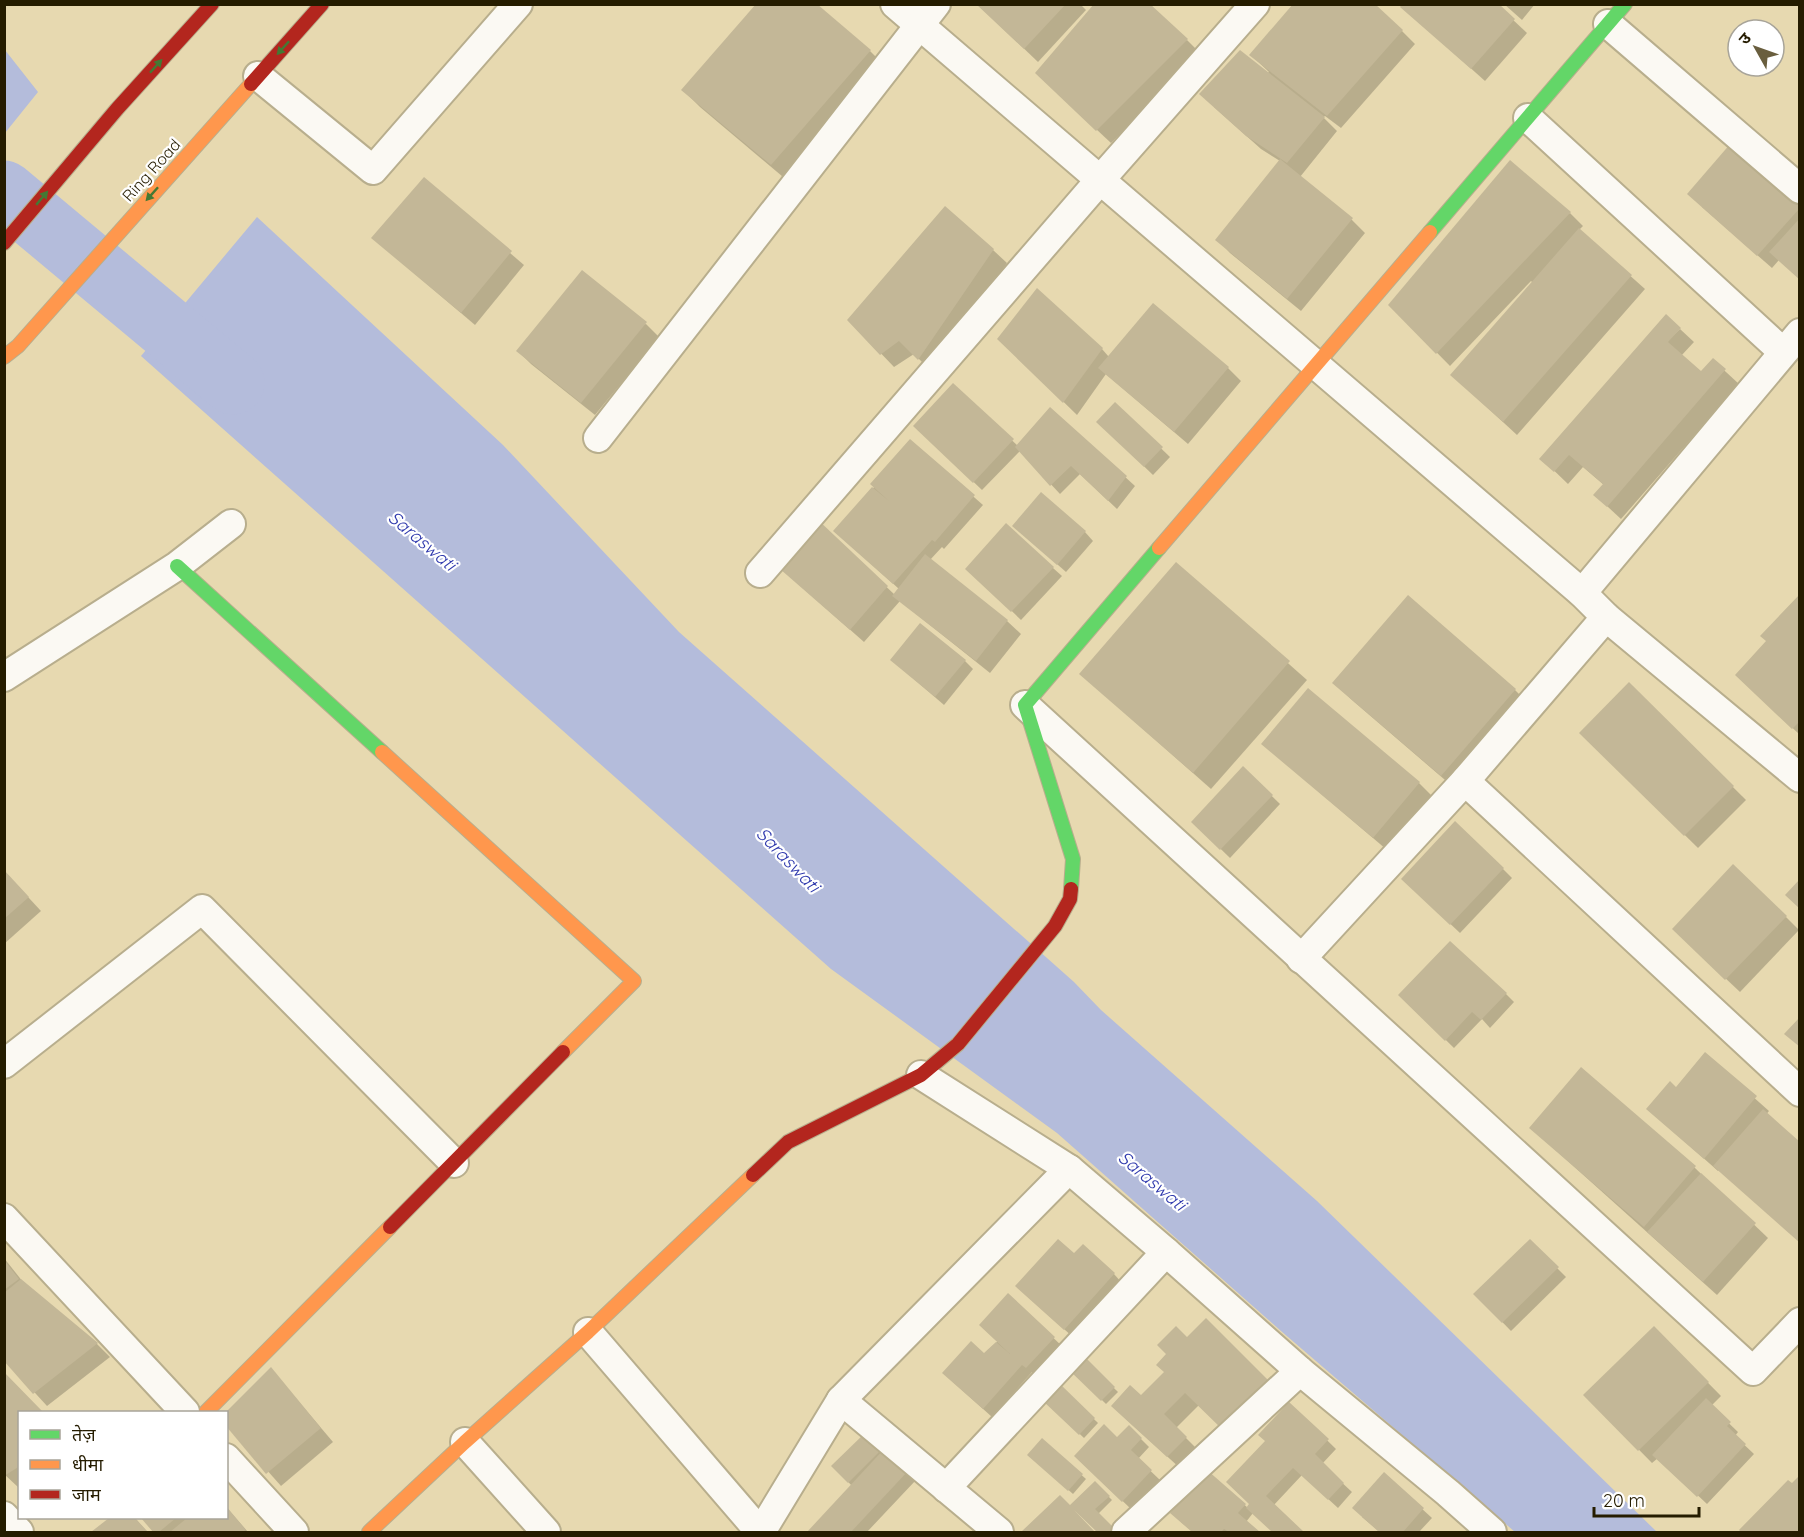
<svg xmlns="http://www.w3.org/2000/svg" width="1804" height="1537" font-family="Quicksand,'Noto Sans Devanagari',sans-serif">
  <rect width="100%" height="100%" fill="#e7d9b0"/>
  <!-- water -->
  <g fill="#b4bcdb">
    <path d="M5,50L38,92L5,133Z"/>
    <path d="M257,217L503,445L679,632L1074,982L1101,1010L1317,1201L1657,1532H1515L1281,1331L1057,1133L831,969L141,356Z"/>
  </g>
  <!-- shadow -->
  <g fill="#0003">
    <path d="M977,4H1080L1086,10L1038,62Z"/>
    <path d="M1399,4H1496L1527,33L1485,81Z"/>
    <path d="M1504,4H1535L1522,20Z"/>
    <path d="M1402,31L1415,44L1341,128L1325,116L1323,117L1337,131L1300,177L1352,220L1365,233L1301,311L1230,253L1217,239L1280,161L1261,149L1214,107L1269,72L1251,55Z"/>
    <path d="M1187,40L1200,53L1111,143L1050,86Z"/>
    <path d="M870,51L887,68L789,182L700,107L683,90Z"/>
    <path d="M424,179L524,265L475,325L373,238Z"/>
    <path d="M1800,205V279L1779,260L1772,268L1702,207Z"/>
    <path d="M1570,213L1583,226L1579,230L1645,289L1517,435L1452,375L1533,283L1531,281L1450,366L1390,305Z"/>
    <path d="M993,250L1007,263L932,372L914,354L894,367L849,320Z"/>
    <path d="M646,324L659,337L595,415L531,364L518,351Z"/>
    <path d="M1680,329L1694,342L1681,356L1701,373L1713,360L1739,384L1621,519L1595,495L1604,485L1583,467L1568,484L1542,459Z"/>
    <path d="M999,339L1102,349L1109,357L1228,368L1241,381L1188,444L1106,374L1077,415Z"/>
    <path d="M953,385L1018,446L1051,409L1135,486L1117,509L1080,474L1060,494L1020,451L982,490L915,426Z"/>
    <path d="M1115,404L1170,457L1153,475L1098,422Z"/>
    <path d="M910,441L983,505L944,549L942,547L930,560L1007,621L1021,634L990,673L900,601L864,642L796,582L817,521L895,595L899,589L835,531L875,486Z"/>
    <path d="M1085,532L1093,541L1066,572L1023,534Z"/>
    <path d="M1176,564L1307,680L1211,789L1081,674Z"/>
    <path d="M967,568H1053L1062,576L1021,620Z"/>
    <path d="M1800,596V735L1750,688L1768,641Z"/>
    <path d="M892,660L965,661L973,669L944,705Z"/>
    <path d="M1334,683L1515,690L1532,707L1459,792L1352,700Z"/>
    <path d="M1629,684L1746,800L1698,848L1581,733Z"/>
    <path d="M1263,744L1419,783L1432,796L1387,850Z"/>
    <path d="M1243,768L1280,804L1230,858L1193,822Z"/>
    <path d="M1503,869L1512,878L1460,933L1411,887Z"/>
    <path d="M4,871L41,911L4,944Z"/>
    <path d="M1786,917L1799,930L1740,992L1687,942Z"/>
    <path d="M1506,994L1514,1002L1490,1028L1482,1019L1454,1048L1400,995Z"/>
    <path d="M1705,1054L1769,1111L1718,1171L1648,1109L1676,1089Z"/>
    <path d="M1581,1069L1695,1168L1768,1238L1717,1295L1531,1128Z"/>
    <path d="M1530,1241L1566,1277L1511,1331L1475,1294Z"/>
    <path d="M1074,1255L1114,1274L1122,1283L1074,1338L1026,1295Z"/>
    <path d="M4,1258L27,1287L97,1344L110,1357L47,1406L4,1359Z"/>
    <path d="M1008,1295L1063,1347L1035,1376L1032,1372L992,1417L953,1382L998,1341Z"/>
    <path d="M1654,1328L1721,1396L1711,1406L1738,1432L1735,1436L1754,1454L1707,1504L1658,1458L1652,1463L1585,1395Z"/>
    <path d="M1187,1339L1199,1405L1176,1428L1199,1451L1181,1469L1126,1419L1141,1398L1166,1372Z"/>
    <path d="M1081,1356L1118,1392L1106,1404L1069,1368Z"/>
    <path d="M271,1369L333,1442L281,1486L226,1424Z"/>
    <path d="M4,1374L41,1412H20L19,1488L4,1474Z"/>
    <path d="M1059,1385L1098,1423L1084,1438L1045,1401Z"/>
    <path d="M1290,1404L1336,1449L1322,1464L1352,1492L1338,1508L1302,1475L1273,1506L1302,1532H1273L1253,1513L1246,1522L1258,1532H1193L1181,1522L1208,1472L1248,1508L1266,1441Z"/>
    <path d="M1129,1427L1149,1447L1138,1459L1160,1480L1132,1510L1076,1456L1118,1439Z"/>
    <path d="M866,1434L916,1480L867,1532H809L852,1486L833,1466Z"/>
    <path d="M1042,1440L1086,1479L1073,1494L1029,1455Z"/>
    <path d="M1384,1474L1432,1518L1419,1532H1380L1362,1517Z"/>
    <path d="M1800,1477V1532H1743L1741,1530Z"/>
    <path d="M1095,1483L1112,1500L1098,1514L1116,1532H1099L1072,1505Z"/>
    <path d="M1060,1497L1094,1532H1023Z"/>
    <path d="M226,1507L248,1532H155L143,1518H226Z"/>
    <path d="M111,1518H135L147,1532H94Z"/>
  </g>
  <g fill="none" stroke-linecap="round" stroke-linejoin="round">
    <!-- river -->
    <path stroke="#b4bcdb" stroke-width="63" d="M4,192L233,383"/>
  </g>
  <!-- building -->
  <g fill="#c3b797">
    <path d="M756,4H817L871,50L771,165L681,90Z"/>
    <path d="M976,4H1066L1024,49Z"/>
    <path d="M1094,4H1150L1188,39L1096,131L1035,73Z"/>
    <path d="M1293,4H1375L1403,30L1327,116L1249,55Z"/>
    <path d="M1402,4H1499L1515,19L1471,69L1400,7Z"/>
    <path d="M1240,50L1325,117L1287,163L1246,136L1199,94Z"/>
    <path d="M1731,143L1800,203V208L1757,256L1687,194Z"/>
    <path d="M1280,159L1353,218L1287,299L1215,240Z"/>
    <path d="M1510,160L1571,212L1436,354L1388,305Z"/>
    <path d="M424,177L512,251L461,313L371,238Z"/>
    <path d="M945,206L994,249L918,360L899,341L880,355L847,320Z"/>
    <path d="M1800,218V280L1769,252Z"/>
    <path d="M1579,228L1632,275L1503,422L1450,375Z"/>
    <path d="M582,270L647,322L581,403L516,351Z"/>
    <path d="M1037,288L1103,348L1063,403L997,339Z"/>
    <path d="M1153,303L1229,367L1174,432L1098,368Z"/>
    <path d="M1666,314L1681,328L1668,342L1701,371L1713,358L1726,369L1607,507L1593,495L1603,484L1569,455L1554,472L1539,459Z"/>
    <path d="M953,383L1014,439L973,483L913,426Z"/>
    <path d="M1115,402L1163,447L1144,467L1096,422Z"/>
    <path d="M1050,407L1127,476L1108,501L1071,466L1050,486L1015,447Z"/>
    <path d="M910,439L975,495L935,542L932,540L893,584L833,531L872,487L889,501L870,484Z"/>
    <path d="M1041,492L1086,531L1057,565L1012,526Z"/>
    <path d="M817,519L888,586L850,630L780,569Z"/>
    <path d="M1006,523L1054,567L1011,612L965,569Z"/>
    <path d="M925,554L1008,620L976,661L892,596Z"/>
    <path d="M1176,562L1290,661L1193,773L1079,674Z"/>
    <path d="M1800,594V721L1792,729L1735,675L1766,641L1760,636Z"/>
    <path d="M1408,595L1516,689L1441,776L1332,683Z"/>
    <path d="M920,623L966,660L935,697L890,660Z"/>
    <path d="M1629,682L1734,786L1684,836L1579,733Z"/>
    <path d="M1308,688L1420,782L1373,838L1261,744Z"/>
    <path d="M1243,766L1273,795L1220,850L1191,822Z"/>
    <path d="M1455,821L1504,868L1450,925L1401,879Z"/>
    <path d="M1733,864L1787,916L1725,980L1672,929Z"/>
    <path d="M4,870L29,897L4,919Z"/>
    <path d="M1800,879V909L1785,895Z"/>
    <path d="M1450,941L1507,993L1481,1020L1472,1012L1445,1041L1398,995Z"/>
    <path d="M1800,1017V1047L1784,1034Z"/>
    <path d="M1705,1052L1757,1096L1704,1159L1646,1109L1670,1081L1676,1087Z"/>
    <path d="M1581,1067L1696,1166L1644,1227L1529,1128Z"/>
    <path d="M1763,1109L1800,1142V1243L1713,1166Z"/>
    <path d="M1701,1173L1756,1223L1703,1282L1647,1232Z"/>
    <path d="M1058,1239L1074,1253L1083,1244L1115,1273L1064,1330L1015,1286Z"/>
    <path d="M1530,1239L1559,1267L1502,1323L1473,1294Z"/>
    <path d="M4,1260L19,1279L4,1290Z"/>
    <path d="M21,1279L98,1343L33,1394L4,1361V1293Z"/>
    <path d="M1008,1293L1055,1337L1026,1368L1022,1365L983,1409L942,1373L971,1341L984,1353L996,1342L1010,1354L979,1325Z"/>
    <path d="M1206,1318L1272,1384L1225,1432L1185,1393L1164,1414L1187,1437L1167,1457L1111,1406L1130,1385L1141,1395L1164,1372L1156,1365L1166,1354L1157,1345L1176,1326L1187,1337Z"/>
    <path d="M1654,1326L1709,1382L1638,1451L1583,1395Z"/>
    <path d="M1081,1353L1115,1387L1101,1401L1067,1368Z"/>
    <path d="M271,1367L321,1428L266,1474L226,1426V1412Z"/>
    <path d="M4,1372L43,1412H20V1466L4,1476Z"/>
    <path d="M1059,1383L1095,1418L1079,1435L1043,1401Z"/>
    <path d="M1706,1398L1731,1422L1727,1426L1746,1444L1697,1497L1652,1455Z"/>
    <path d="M1289,1402L1329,1439L1315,1454L1344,1483L1328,1500L1293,1468L1266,1496L1304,1532H1272L1246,1508L1249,1504L1226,1482L1265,1441L1258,1435Z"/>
    <path d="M1104,1424L1117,1437L1129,1425L1142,1438L1131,1450L1152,1470L1122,1502L1074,1456Z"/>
    <path d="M866,1432L882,1449L848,1483L831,1466Z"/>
    <path d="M1042,1438L1083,1474L1068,1491L1027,1455Z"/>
    <path d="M885,1448L909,1470L851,1532H807Z"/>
    <path d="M1207,1470L1246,1504L1238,1513L1260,1532H1229L1224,1529L1221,1532H1192L1170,1513Z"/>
    <path d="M1384,1472L1424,1508L1403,1532H1379L1352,1508Z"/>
    <path d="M1800,1475V1532H1741L1739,1530L1788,1480L1792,1483Z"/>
    <path d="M1095,1481L1110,1496L1095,1509L1114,1528L1109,1532H1097L1074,1510L1095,1532H1021L1060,1495L1070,1505Z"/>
    <path d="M226,1506L246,1530L242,1532H170L187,1518H226Z"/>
    <path d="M109,1518H135L148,1532H91Z"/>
    <path d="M141,1518H176L159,1532H153Z"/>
  </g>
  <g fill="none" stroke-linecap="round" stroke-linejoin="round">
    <defs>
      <g id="street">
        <path d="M895,4L1582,593L1606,617L1800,778"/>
        <path d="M1608,24L1800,189"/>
        <path d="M258,76L373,170L518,4"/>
        <path d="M1528,118L1783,352"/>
        <path d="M598,438L936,4"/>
        <path d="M760,573L1100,180L1255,4"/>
        <path d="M1582,593L1800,333"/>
        <path d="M4,677L177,566L231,524"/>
        <path d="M1025,705L1753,1371L1800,1322"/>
        <path d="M1465,781L1800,1092"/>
        <path d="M1301,959L1465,781L1606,617"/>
        <path d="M4,1064L202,909L454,1163"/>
        <path d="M921,1075L1069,1169L1166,1252L1300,1371L1448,1493L1492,1532"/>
        <path d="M4,1218L185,1412"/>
        <path d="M588,1332L760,1532"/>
        <path d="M841,1400L999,1532"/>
        <path d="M465,1442L546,1532"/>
        <path d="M226,1458L294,1532"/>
        <path d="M946,1488L1166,1252"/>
        <path d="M4,1516L19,1532"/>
        <path d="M761,1532L841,1400L1069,1169"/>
        <path d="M1126,1532L1300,1371"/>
      </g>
      <g id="fast">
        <path d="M1430,232L1625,4"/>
        <path d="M177,566L382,752"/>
        <path d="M1071,889L1073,859L1025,705L1159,548"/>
      </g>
      <g id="slow">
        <path d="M4,357L18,346L251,84"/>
        <path d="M1159,548L1430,232"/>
        <path d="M382,752L634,981L563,1052"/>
        <path d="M206,1412L390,1227"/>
        <path d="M369,1532L465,1442L588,1332L753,1175"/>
      </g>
      <g id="jam">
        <path d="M251,84L322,4"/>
        <path d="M4,243L117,109L212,4"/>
        <path d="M753,1175L788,1142L921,1075L958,1044L1055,926L1070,899L1071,889"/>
        <path d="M390,1227L563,1052"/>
      </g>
    </defs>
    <!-- street casing -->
    <use href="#street" stroke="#b8ae8d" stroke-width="32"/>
    <!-- fast casing -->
    <use href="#fast" stroke="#b8ae8d" stroke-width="16"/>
    <!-- slow casing -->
    <use href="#slow" stroke="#b8ae8d" stroke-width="16"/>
    <!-- jam casing -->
    <use href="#jam" stroke="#b8ae8d" stroke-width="16"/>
    <!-- street -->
    <use href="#street" stroke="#fbf9f3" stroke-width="28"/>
    <!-- fast -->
    <use href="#fast" stroke="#63d668" stroke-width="14"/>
    <!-- slow -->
    <use href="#slow" stroke="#ff974d" stroke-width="14"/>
    <!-- jam -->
    <use href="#jam" stroke="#b3261e" stroke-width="14"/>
  </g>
  <!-- one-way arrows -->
  <defs><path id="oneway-solid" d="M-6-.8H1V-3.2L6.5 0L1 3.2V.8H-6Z" transform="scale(1.5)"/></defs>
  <g fill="#447934">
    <use href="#oneway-solid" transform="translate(283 48) rotate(132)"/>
    <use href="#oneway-solid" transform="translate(156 66) rotate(-48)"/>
    <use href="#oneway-solid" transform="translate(152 194) rotate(132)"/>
    <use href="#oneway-solid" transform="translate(42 198) rotate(-50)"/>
  </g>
  <g text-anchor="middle" stroke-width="4.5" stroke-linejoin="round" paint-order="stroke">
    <!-- street labels -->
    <g font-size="16" fill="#251c00" stroke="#fff">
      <text transform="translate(151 170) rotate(-48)" y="6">Ring Road</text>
    </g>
    <!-- water labels -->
    <g font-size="18" font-style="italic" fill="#2f39ad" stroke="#fff">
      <text transform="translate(422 541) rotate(40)" y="6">Saraswati</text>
      <text transform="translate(788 860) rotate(46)" y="6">Saraswati</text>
      <text transform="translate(1152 1181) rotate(40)" y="6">Saraswati</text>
    </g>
  </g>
  <!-- border -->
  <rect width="1804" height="1537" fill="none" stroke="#251c00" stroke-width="12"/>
  <!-- legend -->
  <rect x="18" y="1411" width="210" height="108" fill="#ffffff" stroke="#a8a499" stroke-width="1.5"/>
  <rect x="30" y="1430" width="30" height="9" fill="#63d668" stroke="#a8a499" stroke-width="1.5"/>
  <text x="72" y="1441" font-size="18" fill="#251c00">तेज़</text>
  <rect x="30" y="1460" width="30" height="9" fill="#ff974d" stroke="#a8a499" stroke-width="1.5"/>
  <text x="72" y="1471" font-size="18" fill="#251c00">धीमा</text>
  <rect x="30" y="1490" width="30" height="9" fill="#b3261e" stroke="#a8a499" stroke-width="1.5"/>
  <text x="72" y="1501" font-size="18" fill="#251c00">जाम</text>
  <!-- north arrow -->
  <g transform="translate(1756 48) rotate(310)"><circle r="28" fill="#ffffff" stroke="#a8a499" stroke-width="1.5"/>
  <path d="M0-4.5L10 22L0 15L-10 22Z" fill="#695e3e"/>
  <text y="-9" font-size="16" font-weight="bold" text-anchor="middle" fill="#251c00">उ</text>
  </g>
  <!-- scale -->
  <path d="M1594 1507v9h105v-9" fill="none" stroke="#251c00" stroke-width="3"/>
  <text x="1603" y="1507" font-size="18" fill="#251c00" stroke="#ffffff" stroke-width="4.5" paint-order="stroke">20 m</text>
</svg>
